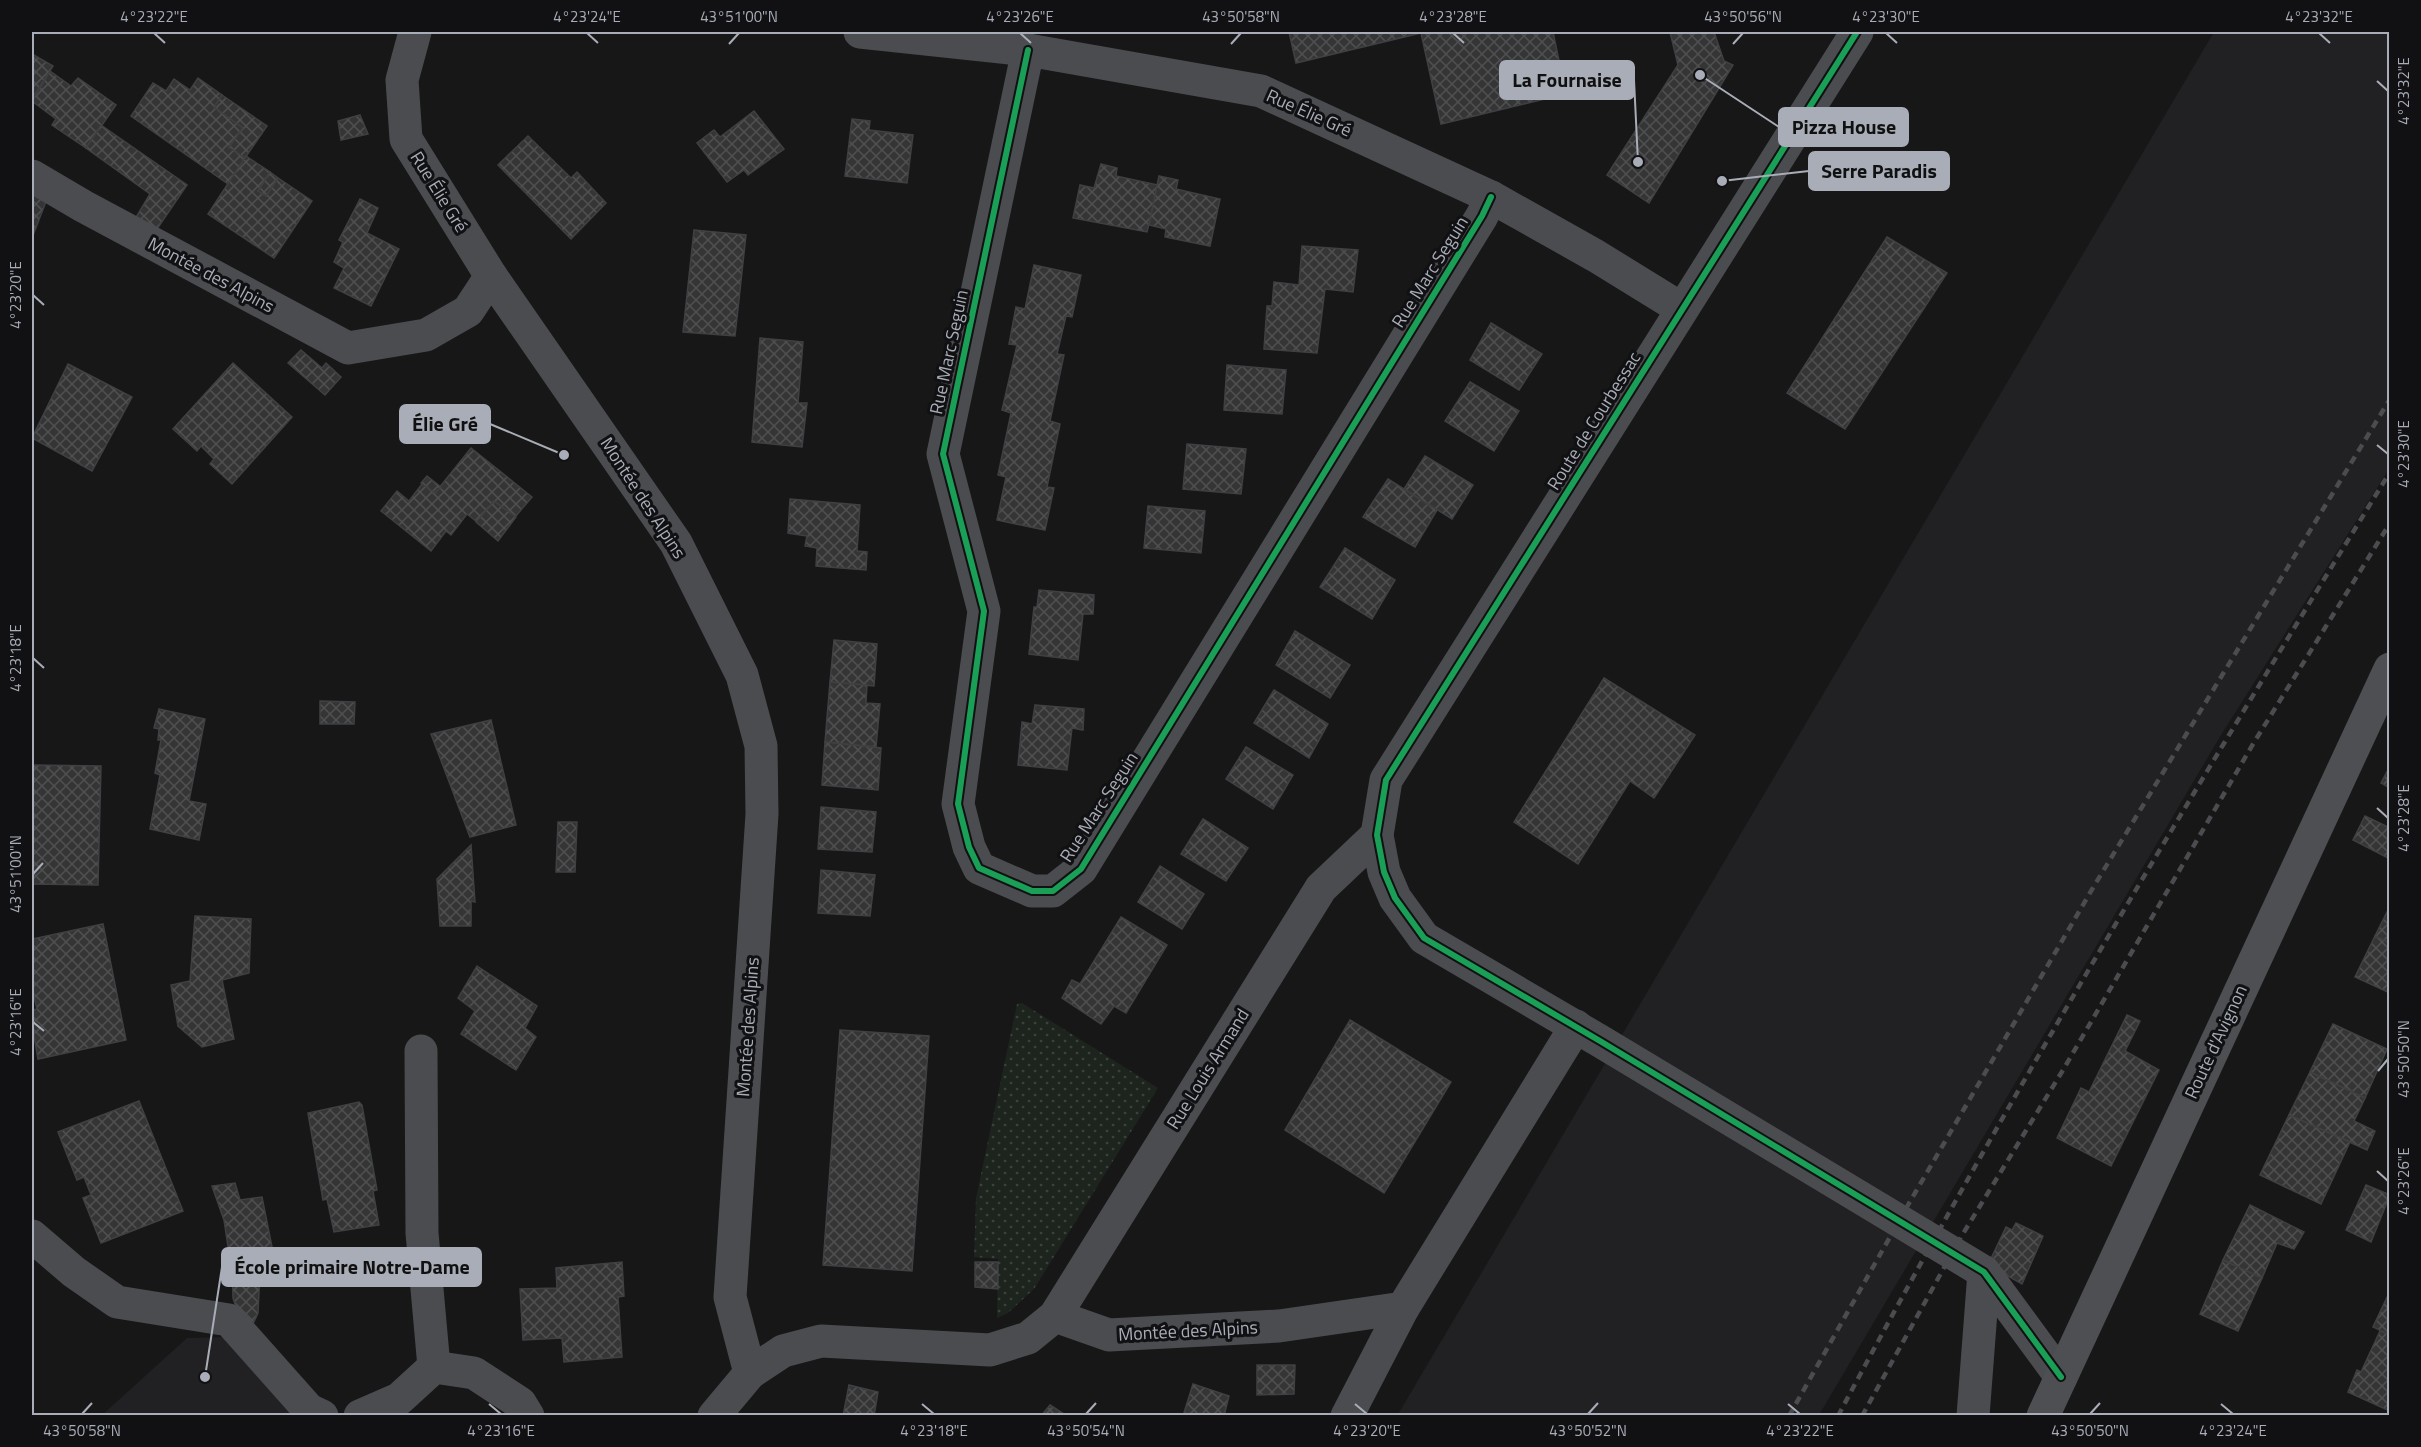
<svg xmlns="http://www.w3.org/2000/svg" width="2421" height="1447" font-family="'Titillium Web',sans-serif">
  <defs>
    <pattern id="park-dots" width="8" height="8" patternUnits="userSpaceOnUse" patternTransform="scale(1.5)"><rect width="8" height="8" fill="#1d241e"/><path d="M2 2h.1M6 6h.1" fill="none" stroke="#3b413d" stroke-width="1.8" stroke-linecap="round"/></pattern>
    <pattern id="building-cross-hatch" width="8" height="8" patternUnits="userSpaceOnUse" patternTransform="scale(1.5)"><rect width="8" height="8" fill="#353536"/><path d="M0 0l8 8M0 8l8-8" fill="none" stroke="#4f5051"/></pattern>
  </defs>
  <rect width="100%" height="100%" fill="#171717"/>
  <!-- built -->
  <g fill="#212123">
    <path d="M2214,32H2389V469L2221,735L1819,1415L1397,1416Z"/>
    <path d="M233,1337L300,1416H101L187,1338Z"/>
  </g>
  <!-- park -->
  <path fill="url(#park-dots)" d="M1022,1003L1158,1088L1034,1289L1008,1313L997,1318L998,1259L974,1257L976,1198L1017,1004Z"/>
  <!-- building -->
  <g fill="url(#building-cross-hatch)" stroke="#3f4043" stroke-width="1.5">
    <path d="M1289,32H1553L1566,94L1441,124L1421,33L1296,63Z"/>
    <path d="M1670,32H1714L1724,61L1733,65L1649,203L1607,175L1678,65Z"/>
    <path d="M32,54L53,66L32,99Z"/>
    <path d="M50,71L71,86L78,78L116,105L86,148L52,125L56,119L32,101Z"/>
    <path d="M198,78L222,95L214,107L243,128L229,147L245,158L228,184L131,116L153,83L166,91L174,79L190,90Z"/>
    <path d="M222,95L267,126L245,158L229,147L243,128L214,107Z"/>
    <path d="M754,111L784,149L748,175L744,170L727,182L697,143L714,130L720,137Z"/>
    <path d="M360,115L368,134L341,140L338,121Z"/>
    <path d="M852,119L870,121L869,130L913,135L907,183L845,176Z"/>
    <path d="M101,125L187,185L155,232L135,219L150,194L86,148Z"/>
    <path d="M528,136L571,178L577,172L606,203L571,239L498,165Z"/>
    <path d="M246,156L270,172L258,191L266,196L278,178L312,201L274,258L208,214Z"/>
    <path d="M1101,164L1117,168L1116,176L1158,185L1147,232L1073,218L1080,185L1094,188Z"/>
    <path d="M270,172L278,178L266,196L258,191Z"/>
    <path d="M1159,176L1178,180L1176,189L1220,199L1210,246L1165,237L1166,229L1149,225Z"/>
    <path d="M32,193L47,199L32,238Z"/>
    <path d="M360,199L378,208L367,233L399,249L371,306L334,288L344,268L334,262L343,242L339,240Z"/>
    <path d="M694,230L746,235L735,336L683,332Z"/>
    <path d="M1887,237L1947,273L1845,429L1787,393Z"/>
    <path d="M1302,246L1358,250L1353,292L1325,289L1317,353L1264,349L1267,306H1272L1274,282L1299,285Z"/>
    <path d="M1034,265L1081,275L1072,317L1066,316L1057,354L1064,355L1050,421L1060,424L1047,487L1054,488L1045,530L997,520L1006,477L998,475L1011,413L1002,410L1017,345L1009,344L1016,307L1025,309Z"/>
    <path d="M1491,323L1542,354L1519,390L1470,360Z"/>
    <path d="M760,338L803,342L798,403H807L802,447L752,442Z"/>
    <path d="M301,350L322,368L326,363L341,377L325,395L288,363Z"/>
    <path d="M233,363L292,417L232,484L210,464L214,459L201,446L197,451L173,429Z"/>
    <path d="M68,364L132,397L92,471L32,438Z"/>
    <path d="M1227,365L1286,370L1282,414L1224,410Z"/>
    <path d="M1470,382L1519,411L1494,451L1445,421Z"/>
    <path d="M1187,444L1246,449L1241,494L1183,489Z"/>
    <path d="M471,448L532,497L515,517L494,501L477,522L467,514L451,535L446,531L431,551L381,511L397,491L409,501L422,484L435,493Z"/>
    <path d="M1425,456L1473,485L1452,519L1404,489Z"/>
    <path d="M427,476L441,487L435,493L421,483Z"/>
    <path d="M1388,479L1437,510L1415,547L1363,517Z"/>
    <path d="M790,499L860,505L857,551L867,552L866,570L816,566L817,548L805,546L807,536L788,533Z"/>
    <path d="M494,501L516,517L498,541L476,522Z"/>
    <path d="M1148,506L1205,511L1201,553L1144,548Z"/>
    <path d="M1345,548L1395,580L1372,619L1320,587Z"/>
    <path d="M1039,590L1094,595L1093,614H1083L1078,660L1029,654L1034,607H1037Z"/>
    <path d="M1295,631L1350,665L1330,698L1276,665Z"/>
    <path d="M834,640L877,644L874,686L830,682Z"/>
    <path d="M1604,678L1695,735L1654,798L1630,781L1578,864L1514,822Z"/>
    <path d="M830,682L867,685L866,703L880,704L876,747L825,742Z"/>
    <path d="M1274,690L1328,724L1309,758L1254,723Z"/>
    <path d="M320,701L355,702L354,724H320Z"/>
    <path d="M1035,705L1084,709L1083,730L1072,728L1067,770L1018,765L1022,722L1032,724Z"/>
    <path d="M159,709L205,719L189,801L206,804L199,840L150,829L160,775L155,773L161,740H158L159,729L154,728Z"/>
    <path d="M491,720L516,825L470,837L431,734Z"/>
    <path d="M825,742L881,748L878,790L822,785Z"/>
    <path d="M1246,747L1293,775L1273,809L1226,779Z"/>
    <path d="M32,765L101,766L98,885L32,884Z"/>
    <path d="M2390,766V788L2381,783Z"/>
    <path d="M821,807L876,812L872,852L818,849Z"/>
    <path d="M2365,816L2390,828V859L2353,840Z"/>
    <path d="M1203,819L1248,848L1226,881L1181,854Z"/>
    <path d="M558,822H577L575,872H556Z"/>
    <path d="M471,845L475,902L471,901V926H440L437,879Z"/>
    <path d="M1160,866L1204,894L1182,929L1138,902Z"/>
    <path d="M821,870L875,875L870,916L818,913Z"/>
    <path d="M2390,906V943L2375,936Z"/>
    <path d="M195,916L251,919L249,973L222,980L234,1039L202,1047L178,1026L171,985L190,981Z"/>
    <path d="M1121,917L1167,945L1126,1013L1114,1006L1101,1024L1062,998L1072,980L1080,984Z"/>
    <path d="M103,924L126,1040L38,1059L32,1024V1010L37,1009L32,988V939Z"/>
    <path d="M2375,936L2390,943V993L2355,977Z"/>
    <path d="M477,966L537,1006L525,1028L536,1037L516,1070L461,1034L475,1011L458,998Z"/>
    <path d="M2127,1015L2140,1021L2125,1051L2159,1070L2111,1166L2057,1138L2081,1088L2089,1092Z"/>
    <path d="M1350,1020L1451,1082L1384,1193L1285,1130Z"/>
    <path d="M2333,1024L2387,1049L2365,1098L2310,1072Z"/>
    <path d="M840,1030L929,1036L912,1271L823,1265Z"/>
    <path d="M2310,1072L2365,1098L2354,1121L2375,1131L2367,1150L2289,1115Z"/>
    <path d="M139,1101L183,1211L101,1243L83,1198L91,1195L84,1177L77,1180L58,1132Z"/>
    <path d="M359,1102L362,1105L377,1190L373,1191L379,1225L334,1232L327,1199L323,1200L308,1113Z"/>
    <path d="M2289,1115L2350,1142L2321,1204L2260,1175Z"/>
    <path d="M235,1183L240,1200L262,1197L272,1247L261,1249L258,1313L252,1326L237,1310L233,1298L232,1255L229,1253L224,1220L212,1186Z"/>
    <path d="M2366,1185L2390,1195L2371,1242L2346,1230Z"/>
    <path d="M2250,1205L2304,1232L2294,1249L2277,1243L2262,1278L2223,1260Z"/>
    <path d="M2016,1223L2043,1236L2022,1284L1988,1265L2006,1227L2012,1230Z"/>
    <path d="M2223,1260L2262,1278L2238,1331L2200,1314Z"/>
    <path d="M622,1262L624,1296L618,1297L622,1357L564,1362L562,1338L523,1340L520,1289L557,1288L556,1268Z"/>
    <path d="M975,1262H998V1289L975,1287Z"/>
    <path d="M2390,1291V1335L2373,1327Z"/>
    <path d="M2380,1331L2390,1335V1411L2348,1392L2357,1370L2361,1372Z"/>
    <path d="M1257,1365H1295L1294,1394L1257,1395Z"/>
    <path d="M1193,1384L1229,1396L1224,1416H1183Z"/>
    <path d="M849,1385L878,1392L874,1416H843Z"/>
    <path d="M1050,1405L1067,1416H1041Z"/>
  </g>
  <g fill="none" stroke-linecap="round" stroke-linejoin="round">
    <!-- minor -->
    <g stroke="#4b4c50" stroke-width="33">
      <path d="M415,32L402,80L406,139L491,276"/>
      <path d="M860,32L1028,50L1261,91L1491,197L1596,256L1682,309"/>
      <path d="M1857,32L1386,780L1377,835L1384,872L1395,898L1424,938L1600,1041L1984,1272L2061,1377"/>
      <path d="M1028,50L943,454L984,611L958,804L969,847L979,868L1032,891H1053L1081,869L1482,216L1491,197"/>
      <path d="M32,176L83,206L348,348L426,335L468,311L491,276L676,543L742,675L761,746L762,814L730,1297L750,1373"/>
      <path d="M421,1051L422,1233L434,1367"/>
      <path d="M32,1236L74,1272L117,1302L229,1320L309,1410L322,1416"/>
      <path d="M1055,1316L1109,1335L1279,1326L1403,1308L1576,1026"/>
      <path d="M360,1416L399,1399L434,1367L474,1373L520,1403L528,1416"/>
      <path d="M714,1416L750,1373L783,1351L821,1341L990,1350L1028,1338L1055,1316L1321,888L1377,835"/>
      <path d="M1347,1416L1403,1308"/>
      <path d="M1973,1416L1984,1272"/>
    </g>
    <!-- major -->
    <path stroke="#4d4f52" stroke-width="33" d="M2043,1416L2390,669"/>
    <!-- rail -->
    <g stroke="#4b4c4f" stroke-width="4.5" stroke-dasharray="8 6" stroke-linecap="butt">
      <path d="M1789,1416L1908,1205L2094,886L2390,399"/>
      <path d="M1838,1416C2009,1094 2199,782 2390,472"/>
      <path d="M1862,1416L1961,1237L2063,1070L2253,744L2390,523"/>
    </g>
    <defs>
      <g id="cycleway">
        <path d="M1857,32L1386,780L1377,835L1384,872L1395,898L1424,938L1600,1041L1984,1272L2061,1377"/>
        <path d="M1028,50L943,454L984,611L958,804L969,847L979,868L1032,891H1053L1081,869L1482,216L1491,197"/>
      </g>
    </defs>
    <!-- cycleway casing -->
    <use href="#cycleway" stroke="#111113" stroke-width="10"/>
    <!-- cycleway -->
    <use href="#cycleway" stroke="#1a9f57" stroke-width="6"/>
  </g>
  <!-- ticks -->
  <path fill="none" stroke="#a8adb8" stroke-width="2" d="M154,33L165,43M587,33L598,43M1020,33L1031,43M1453,33L1464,43M1886,33L1897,43M2319,33L2330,43M729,44L739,33M1231,44L1241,33M1733,44L1743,33M2377,81L2388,91M33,295L44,305M2377,445L2388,454M33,658L44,668M2377,808L2388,818M33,874L43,863M33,1022L44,1031M2378,1071L2388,1059M2377,1171L2388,1181M489,1404L501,1414M922,1404L934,1414M1355,1404L1367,1414M1788,1404L1800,1414M2221,1404L2233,1414M82,1414L92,1403M1086,1414L1096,1403M1588,1414L1598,1403M2090,1414L2100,1403"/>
  <g text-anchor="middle" stroke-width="6" stroke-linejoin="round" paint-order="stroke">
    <!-- street labels -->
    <g font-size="18" fill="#a8adb8" stroke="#111113">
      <text transform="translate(1309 113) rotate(24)" y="6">Rue Élie Gré</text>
      <text transform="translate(439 192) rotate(58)" y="6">Rue Élie Gré</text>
      <text transform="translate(1430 272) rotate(-58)" y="6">Rue Marc Seguin</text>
      <text transform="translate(211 275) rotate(28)" y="6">Montée des Alpins</text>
      <text transform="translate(949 352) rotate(-78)" y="6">Rue Marc Seguin</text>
      <text transform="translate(1594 421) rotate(-58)" y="6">Route de Courbessac</text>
      <text transform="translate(643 498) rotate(57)" y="6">Montée des Alpins</text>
      <text transform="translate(1099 807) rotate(-57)" y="6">Rue Marc Seguin</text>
      <text transform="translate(748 1027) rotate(-86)" y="6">Montée des Alpins</text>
      <text transform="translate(2216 1042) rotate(-65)" y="6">Route d'Avignon</text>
      <text transform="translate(1208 1069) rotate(-58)" y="6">Rue Louis Armand</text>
      <text transform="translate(1188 1331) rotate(-3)" y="6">Montée des Alpins</text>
    </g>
  </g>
  <!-- callouts -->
  <path fill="none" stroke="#a8adb8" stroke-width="2" d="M1638 162L1634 80M1700 75L1779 127M1722 181L1809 171M564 455L490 424M205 1377L222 1267"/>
  <g fill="#a8adb8" stroke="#111113" stroke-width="2">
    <circle cx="1638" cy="162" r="6"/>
    <circle cx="1700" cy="75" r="6"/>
    <circle cx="1722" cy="181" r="6"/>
    <circle cx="564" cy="455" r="6"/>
    <circle cx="205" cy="1377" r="6"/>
  </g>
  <g fill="#a8adb8" stroke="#a8adb8" stroke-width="2">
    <rect x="1500" y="61" width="134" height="38" rx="6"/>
    <rect x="1779" y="108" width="129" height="38" rx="6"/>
    <rect x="1809" y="152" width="140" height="38" rx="6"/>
    <rect x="400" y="405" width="90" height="38" rx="6"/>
    <rect x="222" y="1248" width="259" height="38" rx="6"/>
  </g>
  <g font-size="20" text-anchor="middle" font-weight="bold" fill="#111">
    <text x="1567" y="87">La Fournaise</text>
    <text x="1844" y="134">Pizza House</text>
    <text x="1879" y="178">Serre Paradis</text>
    <text x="445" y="431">Élie Gré</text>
    <text x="352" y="1274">École primaire Notre-Dame</text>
  </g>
  <!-- border -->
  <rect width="2421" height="1447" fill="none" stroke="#111113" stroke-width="66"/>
  <rect x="33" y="33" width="2355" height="1381" fill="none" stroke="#a8adb8" stroke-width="2"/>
  <g font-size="15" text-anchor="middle" fill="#a8adb8">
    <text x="154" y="22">4°23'22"E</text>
    <text x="587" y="22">4°23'24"E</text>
    <text x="739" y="22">43°51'00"N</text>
    <text x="1020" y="22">4°23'26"E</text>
    <text x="1241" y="22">43°50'58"N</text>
    <text x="1453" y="22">4°23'28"E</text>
    <text x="1743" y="22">43°50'56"N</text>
    <text x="1886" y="22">4°23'30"E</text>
    <text x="2319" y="22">4°23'32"E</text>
    <text transform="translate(2404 91) rotate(-90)" y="5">4°23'32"E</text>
    <text transform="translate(16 295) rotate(-90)" y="5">4°23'20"E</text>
    <text transform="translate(2404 454) rotate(-90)" y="5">4°23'30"E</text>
    <text transform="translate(16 658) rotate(-90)" y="5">4°23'18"E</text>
    <text transform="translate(2404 818) rotate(-90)" y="5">4°23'28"E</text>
    <text transform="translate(16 874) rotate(-90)" y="5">43°51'00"N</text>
    <text transform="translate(16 1022) rotate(-90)" y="5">4°23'16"E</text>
    <text transform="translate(2404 1059) rotate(-90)" y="5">43°50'50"N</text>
    <text transform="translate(2404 1181) rotate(-90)" y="5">4°23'26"E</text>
    <text x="82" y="1436">43°50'58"N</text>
    <text x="501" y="1436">4°23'16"E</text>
    <text x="934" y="1436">4°23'18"E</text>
    <text x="1086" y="1436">43°50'54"N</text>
    <text x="1367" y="1436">4°23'20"E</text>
    <text x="1588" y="1436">43°50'52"N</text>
    <text x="1800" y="1436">4°23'22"E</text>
    <text x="2090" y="1436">43°50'50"N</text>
    <text x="2233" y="1436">4°23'24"E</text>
  </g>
</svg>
